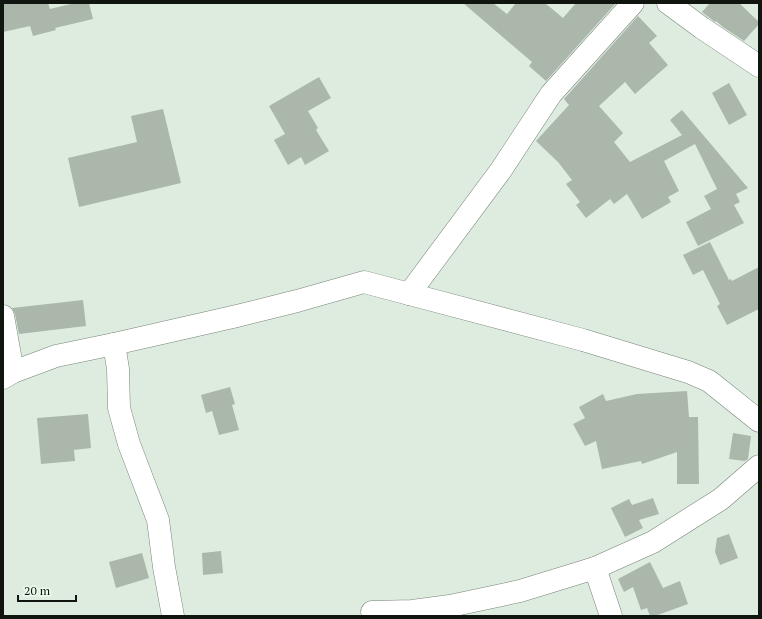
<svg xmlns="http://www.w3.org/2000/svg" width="762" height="619" font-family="'PT Serif',serif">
  <rect width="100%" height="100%" fill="#deecdf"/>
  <!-- building -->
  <g fill="#aab7aa">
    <path d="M3,3H48L50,9L75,3H89L93,19L55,28L56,30L33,36L30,26L3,32Z"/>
    <path d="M463,3H493L507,14L516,3H545L563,18L576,3H616L546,81L529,66L532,62Z"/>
    <path d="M710,3H739L759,22V24L744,41L723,27L716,21L715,22L702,12Z"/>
    <path d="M638,16L657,36L649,43L668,65L635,94L625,82L599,106L623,133L614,142L630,162L682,135L670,120L682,110L748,188L736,194L740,202L734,205L744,223L698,246L686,222L711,209L704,196L717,189L695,144L664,161L679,191L668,197L671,202L642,219L627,194L614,204L610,199L586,218L576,205L580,202L566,184L572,180L558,162L536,141L569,105L564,99Z"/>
    <path d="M319,77L331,98L308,111L318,128L316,130L329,151L305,165L301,157L288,165L274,140L285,134L269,106Z"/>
    <path d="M729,83L747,115L729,125L712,93Z"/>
    <path d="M163,109L181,183L79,207L68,158L137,142L131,116Z"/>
    <path d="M710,242L729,280L731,279L732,281L759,267V309L727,325L717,306L720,304L703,270L693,275L683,255Z"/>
    <path d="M83,300L86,326L19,334L15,314L12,308Z"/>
    <path d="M230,387L235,404L232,405L239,430L219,435L212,411L206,413L201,395Z"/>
    <path d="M687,391L689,417H698L699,484H677V452L642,464L641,461L602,469L596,441L585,446L573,424L585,418L579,407L603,394L606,401L637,394Z"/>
    <path d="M88,414L91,448L74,450L75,461L41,464L37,418Z"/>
    <path d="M733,433L751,436L748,459L745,461L729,459Z"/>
    <path d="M653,498L659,514L639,520L643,528L625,537L611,508L629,499L632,505Z"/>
    <path d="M729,534L738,558L720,565L715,552L717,538Z"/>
    <path d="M221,551L223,573L203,575L202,553Z"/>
    <path d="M142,553L149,578L116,588L109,562Z"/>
    <path d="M650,562L663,588L680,581L688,604L655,616H650L647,608L641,610L633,587L624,592L618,579Z"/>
  </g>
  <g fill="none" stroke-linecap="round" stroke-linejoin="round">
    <defs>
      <g id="minor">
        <path d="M668,3L702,28L759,66"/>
        <path d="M409,294L501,170L551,94L633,3"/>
        <path d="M3,316L13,372"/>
        <path d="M114,344L118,369L119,408L129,444L158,520L164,567L173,616"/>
        <path d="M3,378L13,372L56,356L114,344L237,316L297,301L364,282L583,340L688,372L709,381L759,421"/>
        <path d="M595,568L611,616"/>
        <path d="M372,612L412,611L450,606L520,591L595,568L653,542L721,499L759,466"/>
      </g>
    </defs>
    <!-- minor casing -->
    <use href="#minor" stroke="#768377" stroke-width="23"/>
    <!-- minor -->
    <use href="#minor" stroke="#fff" stroke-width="22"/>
  </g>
  <!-- border -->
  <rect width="762" height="619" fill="none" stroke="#101510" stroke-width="8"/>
  <!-- scale -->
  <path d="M18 595v6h58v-6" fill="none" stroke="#101510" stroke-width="2"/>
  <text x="24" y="595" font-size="12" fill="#101510" stroke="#ecfaec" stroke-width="3" paint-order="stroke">20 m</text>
</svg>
